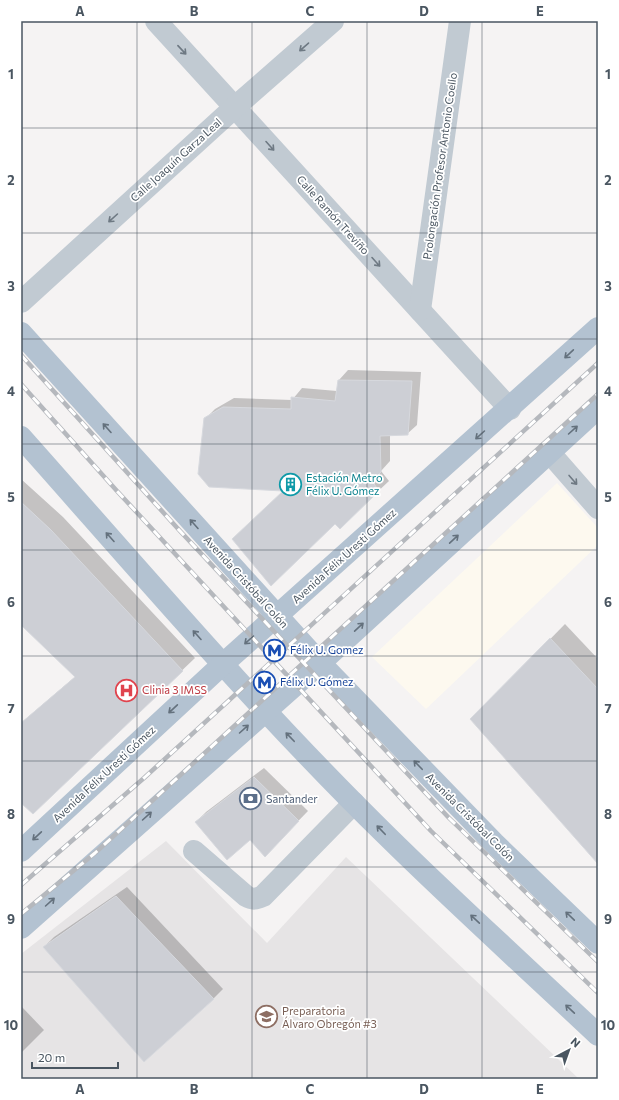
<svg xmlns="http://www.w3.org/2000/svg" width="619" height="1100" font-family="Commissioner,sans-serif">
  <rect width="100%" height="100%" fill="#f5f3f3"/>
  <!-- commercial -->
  <path fill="#fdf9ef" d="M557,483L598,528V545L426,709L372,657Z"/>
  <!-- education -->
  <path fill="#e6e4e5" d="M166,841L267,943L346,857L579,1079H21V954Z"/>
  <!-- shadow -->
  <g fill="#0003">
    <path d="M348,370L421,372L417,425L407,434H390V461L381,471L389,481L340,527L335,523L233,539L285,490L205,419L215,409L234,398L292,400L302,388L337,391L339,380Z"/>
    <path d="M21,479L63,517L195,658L33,813L21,801V723L76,676L21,624Z"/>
    <path d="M565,624L598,659V862L472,719Z"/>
    <path d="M264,768L308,811L274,846L196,822L206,812Z"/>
    <path d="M127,887L223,989L213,999L44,947L54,937Z"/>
    <path d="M21,1006L44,1030L21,1053Z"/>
  </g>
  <!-- building -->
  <g fill="#cdcfd5" stroke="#d7d9de">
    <path d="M338,380L412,381L408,435L380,436L381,472L372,481L379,491L340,529L335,524L271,586L232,539L283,491L209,487L198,474L204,418L223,407L291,409V397L335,401Z"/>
    <path d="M21,502L51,530L183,671L33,814L21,803V723L75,677L21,625Z"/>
    <path d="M550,638L598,689V864L470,719Z"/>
    <path d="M254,777L299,821L265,857L250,840L227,860L195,822Z"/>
    <path d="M116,896L214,999L144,1062L43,947Z"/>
  </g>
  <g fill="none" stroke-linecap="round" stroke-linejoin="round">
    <!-- minor -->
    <g stroke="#c1cad2" stroke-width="22">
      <path d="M156,21L510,409"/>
      <path d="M21,302L235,107L333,21"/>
      <path d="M420,310L460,21"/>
      <path d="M549,452L598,508"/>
      <path d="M194,851L246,896C253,900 256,899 263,896L354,803"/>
    </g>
    <!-- major -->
    <g stroke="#b3c2d1" stroke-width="22">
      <path d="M21,333L320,663L494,843L598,943"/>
      <path d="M21,437C141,572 259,711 388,837C457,905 528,969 598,1035"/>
      <path d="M21,851L223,664L598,328"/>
      <path d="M21,928L320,663L598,408"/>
    </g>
    <defs>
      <g id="rail">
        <path d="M21,355L180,531L449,818L598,962"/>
        <path d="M21,384L117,491L431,831L598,993"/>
        <path d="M21,885L144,778L598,363"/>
        <path d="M21,914L95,853L598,394"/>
      </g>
    </defs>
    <!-- rail casing -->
    <use href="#rail" stroke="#b5b8bd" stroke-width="4.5"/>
    <!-- rail -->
    <use href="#rail" stroke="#fff" stroke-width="3" stroke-dasharray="9" stroke-linecap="butt"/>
  </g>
  <!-- one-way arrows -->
  <defs><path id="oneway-shaft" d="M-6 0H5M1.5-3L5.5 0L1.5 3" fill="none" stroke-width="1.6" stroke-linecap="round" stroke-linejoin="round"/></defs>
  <g stroke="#6e7983">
    <use href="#oneway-shaft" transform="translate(304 47) rotate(139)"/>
    <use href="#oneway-shaft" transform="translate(182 50) rotate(47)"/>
    <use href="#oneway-shaft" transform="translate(270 146) rotate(48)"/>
    <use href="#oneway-shaft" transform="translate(113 218) rotate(138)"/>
    <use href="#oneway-shaft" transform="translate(376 262) rotate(48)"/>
    <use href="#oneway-shaft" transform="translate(573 480) rotate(49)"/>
  </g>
  <g stroke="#64717d">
    <use href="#oneway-shaft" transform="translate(569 354) rotate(137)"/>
    <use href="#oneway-shaft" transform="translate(107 428) rotate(-132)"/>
    <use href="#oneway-shaft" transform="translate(573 430) rotate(-42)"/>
    <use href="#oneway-shaft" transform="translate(480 435) rotate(138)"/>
    <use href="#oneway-shaft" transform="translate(194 524) rotate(-132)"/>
    <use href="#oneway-shaft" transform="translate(110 537) rotate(-132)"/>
    <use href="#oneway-shaft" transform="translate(454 539) rotate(-43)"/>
    <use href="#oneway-shaft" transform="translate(359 627) rotate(-43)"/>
    <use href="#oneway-shaft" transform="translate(197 635) rotate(-132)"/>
    <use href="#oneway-shaft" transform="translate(249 640) rotate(138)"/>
    <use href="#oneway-shaft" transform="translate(173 709) rotate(137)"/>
    <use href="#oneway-shaft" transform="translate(244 729) rotate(-42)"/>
    <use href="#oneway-shaft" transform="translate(290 737) rotate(-134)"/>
    <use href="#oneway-shaft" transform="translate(418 765) rotate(-134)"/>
    <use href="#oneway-shaft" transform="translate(147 816) rotate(-42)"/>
    <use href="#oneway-shaft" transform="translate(381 830) rotate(-134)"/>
    <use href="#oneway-shaft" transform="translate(37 836) rotate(137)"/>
    <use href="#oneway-shaft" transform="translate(50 902) rotate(-42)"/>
    <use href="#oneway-shaft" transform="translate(570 916) rotate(-136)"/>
    <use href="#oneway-shaft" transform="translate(475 919) rotate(-137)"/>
    <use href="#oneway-shaft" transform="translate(570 1009) rotate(-137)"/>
  </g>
  <!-- grid -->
  <path fill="none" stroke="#4a5661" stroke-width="1" stroke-opacity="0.55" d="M137,21V1079M252,21V1079M367,21V1079M482,21V1079M21,128H598M21,233H598M21,339H598M21,444H598M21,550H598M21,656H598M21,761H598M21,867H598M21,972H598"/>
  <!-- icons -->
  <defs>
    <symbol id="building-ring" viewBox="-11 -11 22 22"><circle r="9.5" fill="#fff" stroke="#0f9aa8" stroke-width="1.5"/><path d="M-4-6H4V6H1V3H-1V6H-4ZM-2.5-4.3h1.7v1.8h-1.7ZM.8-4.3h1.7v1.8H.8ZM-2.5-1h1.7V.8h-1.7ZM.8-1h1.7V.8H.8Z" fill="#0f9aa8"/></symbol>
    <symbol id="metro-ring" viewBox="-11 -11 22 22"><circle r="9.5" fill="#fff" stroke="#1a4fb4" stroke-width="1.5"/><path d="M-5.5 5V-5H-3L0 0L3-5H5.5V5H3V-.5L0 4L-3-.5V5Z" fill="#1a4fb4"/></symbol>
    <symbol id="hospital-ring" viewBox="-11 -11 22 22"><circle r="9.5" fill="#fff" stroke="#e0444e" stroke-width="1.5"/><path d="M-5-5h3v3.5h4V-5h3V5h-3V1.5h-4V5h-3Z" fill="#e0444e"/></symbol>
    <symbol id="bank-ring" viewBox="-11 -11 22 22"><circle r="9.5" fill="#fff" stroke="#5c6f8a" stroke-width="1.5"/><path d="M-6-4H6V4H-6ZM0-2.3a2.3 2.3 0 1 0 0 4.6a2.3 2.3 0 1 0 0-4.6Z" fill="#5c6f8a"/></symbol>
    <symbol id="university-ring" viewBox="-11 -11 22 22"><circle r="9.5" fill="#fff" stroke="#8d6e63" stroke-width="1.5"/><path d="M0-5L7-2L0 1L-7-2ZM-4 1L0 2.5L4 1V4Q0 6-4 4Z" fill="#8d6e63"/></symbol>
  </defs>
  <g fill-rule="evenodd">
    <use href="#building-ring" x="278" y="472" width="25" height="25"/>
    <use href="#metro-ring" x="262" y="638" width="25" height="25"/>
    <use href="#metro-ring" x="252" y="670" width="25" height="25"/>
    <use href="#hospital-ring" x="114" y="678" width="25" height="25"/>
    <use href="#bank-ring" x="238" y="786" width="25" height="25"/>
    <use href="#university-ring" x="254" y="1004" width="25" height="25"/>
  </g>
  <g text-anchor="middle" stroke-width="3.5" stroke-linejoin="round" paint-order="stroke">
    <!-- street labels -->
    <g font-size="11" fill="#4a5661" stroke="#fff">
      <text transform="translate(176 160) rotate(-42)" y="4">Calle Joaquín Garza Leal</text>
      <text transform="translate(440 166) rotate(-82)" y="4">Prolongación Profesor Antonio Coello</text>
      <text transform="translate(333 215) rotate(48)" y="4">Calle Ramón Treviño</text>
      <text transform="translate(344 556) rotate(-42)" y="4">Avenida Félix Uresti Gómez</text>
      <text transform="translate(246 582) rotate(48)" y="4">Avenida Cristóbal Colón</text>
      <text transform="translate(104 774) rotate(-43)" y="4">Avenida Félix Uresti Gómez</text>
      <text transform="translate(470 817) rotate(45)" y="4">Avenida Cristóbal Colón</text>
    </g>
    <!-- culture labels -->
    <g font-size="11" fill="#0d838f" stroke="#fff" text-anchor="start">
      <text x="306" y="482">Estación Metro<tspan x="306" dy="13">Félix U. Gómez</tspan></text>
    </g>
    <!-- transit labels -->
    <g font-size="11" fill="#164399" stroke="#fff" text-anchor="start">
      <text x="290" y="654">Félix U. Gomez</text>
      <text x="280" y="686">Félix U. Gómez</text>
    </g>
    <!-- health labels -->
    <g font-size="11" fill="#be3a42" stroke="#fff" text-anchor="start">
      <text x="142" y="694">Clinia 3 IMSS</text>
    </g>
    <!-- service labels -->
    <g font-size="11" fill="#4e5e75" stroke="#fff" text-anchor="start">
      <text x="266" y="803">Santander</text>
    </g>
    <!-- education labels -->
    <g font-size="11" fill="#785e54" stroke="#fff" text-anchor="start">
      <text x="282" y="1015">Preparatoria<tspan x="282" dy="13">Álvaro Obregón #3</tspan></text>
    </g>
  </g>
  <!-- border -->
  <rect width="619" height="1100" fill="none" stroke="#ffffff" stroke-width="44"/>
  <!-- north arrow -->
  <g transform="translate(569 1050) rotate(41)" stroke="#ffffff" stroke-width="3" paint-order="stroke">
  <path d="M0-3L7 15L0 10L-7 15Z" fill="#4a5661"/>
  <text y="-6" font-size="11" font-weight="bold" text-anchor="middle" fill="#4a5661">N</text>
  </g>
  <!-- scale -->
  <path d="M32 1062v6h86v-6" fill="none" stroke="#4a5661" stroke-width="2"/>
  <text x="38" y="1062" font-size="12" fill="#4a5661" stroke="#ffffff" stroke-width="3" paint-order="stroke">20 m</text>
  <rect x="22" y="22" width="575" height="1056" fill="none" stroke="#4a5661" stroke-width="1.5"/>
  <g font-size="13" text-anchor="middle" font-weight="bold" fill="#4a5661">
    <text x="80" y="16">A</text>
    <text x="194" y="16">B</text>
    <text x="310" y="16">C</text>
    <text x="424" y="16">D</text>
    <text x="540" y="16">E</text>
    <text x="11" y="79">1</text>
    <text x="608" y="79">1</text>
    <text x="11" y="185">2</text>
    <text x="608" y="185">2</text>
    <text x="11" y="291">3</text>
    <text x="608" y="291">3</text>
    <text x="11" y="396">4</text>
    <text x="608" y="396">4</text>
    <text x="11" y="502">5</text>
    <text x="608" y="502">5</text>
    <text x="11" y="607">6</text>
    <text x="608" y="607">6</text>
    <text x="11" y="713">7</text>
    <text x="608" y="713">7</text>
    <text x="11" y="819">8</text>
    <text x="608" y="819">8</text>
    <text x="11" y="924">9</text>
    <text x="608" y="924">9</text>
    <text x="11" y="1030">10</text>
    <text x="608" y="1030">10</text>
    <text x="80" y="1094">A</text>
    <text x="194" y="1094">B</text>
    <text x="310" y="1094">C</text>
    <text x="424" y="1094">D</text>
    <text x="540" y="1094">E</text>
  </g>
</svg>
